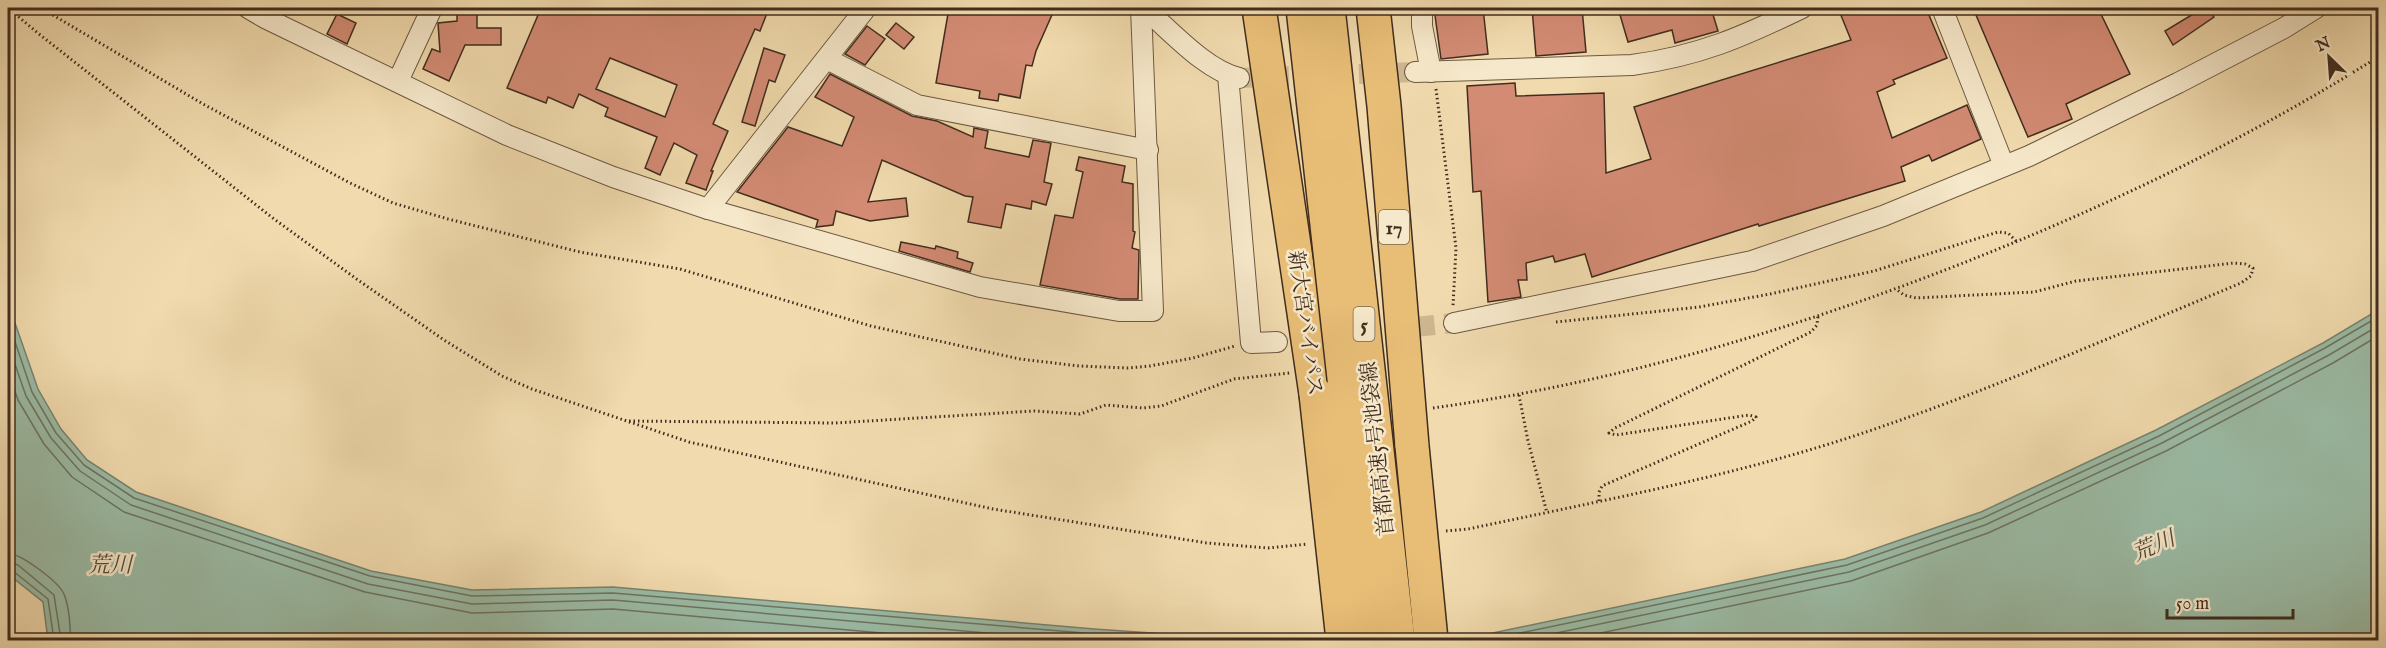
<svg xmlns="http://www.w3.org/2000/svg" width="2386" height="648" font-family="'IM FELL English','Noto Serif JP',serif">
  <rect width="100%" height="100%" fill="#f1dbae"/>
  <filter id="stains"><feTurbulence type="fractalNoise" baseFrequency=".00333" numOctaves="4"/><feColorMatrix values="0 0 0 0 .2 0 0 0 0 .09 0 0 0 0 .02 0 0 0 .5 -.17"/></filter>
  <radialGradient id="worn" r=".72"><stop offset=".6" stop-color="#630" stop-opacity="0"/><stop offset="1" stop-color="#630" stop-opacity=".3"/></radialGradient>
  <!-- water -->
  <g fill="#9bbca6" stroke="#778370" stroke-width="1.5">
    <path d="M8,303L38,389L61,429L87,460L136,492L371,571L472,590L613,587L1094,629L1254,640H48L43,602L8,574Z"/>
    <path d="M2378,310V640H1421L1464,639L1845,559L1981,512L2156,430L2323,343Z"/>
  </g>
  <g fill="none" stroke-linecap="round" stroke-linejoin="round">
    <!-- shore -->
    <g stroke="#6e7462" stroke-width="1.5">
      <path d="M8,321L32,392L56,433L84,465L134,498L370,576L472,596L613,593L1167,640"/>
      <path d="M8,344L26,396L51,438L80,471L131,505L368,584L472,604L613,600L1065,640"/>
      <path d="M8,371L18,400L44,444L72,477L124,512L365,592L472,613L613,609L960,640"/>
      <path d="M8,553C21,554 58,581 64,594C69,607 71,627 70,640"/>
      <path d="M8,562L18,565L54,595L61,640"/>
      <path d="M8,570L13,571L48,599L54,640"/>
      <path d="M1487,640L1847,565L1983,518L2159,436L2325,348L2378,317"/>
      <path d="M1523,640L1849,572L1985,525L2162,443L2329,355L2378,326"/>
      <path d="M1567,640L1851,581L1988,533L2166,451L2333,363L2378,336"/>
    </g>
  </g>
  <!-- building -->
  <g fill="#d38b74" stroke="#412d1e" stroke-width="1.5" fill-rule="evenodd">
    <path d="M541,8H769L760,31L755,29L713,124L728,131L711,171H713L706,190L686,183L697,155L674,143L660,175L645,168L657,137L605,116L608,108L579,94L573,108L548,97L546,103L507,88ZM610,58L677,85L665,117L596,89Z"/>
    <path d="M949,8H1055L1036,51L1032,66L1026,65L1020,98L999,94L998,101L979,98L980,91L936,83Z"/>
    <path d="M1434,8H1483L1488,54L1441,59Z"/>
    <path d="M1532,8H1582L1586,52L1536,56Z"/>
    <path d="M1618,8H1711L1718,31L1675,43L1672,30L1628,42Z"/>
    <path d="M1838,8H1926L1947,58L1893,80L1895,84L1877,92L1892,138L1967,105L1981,139L1932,161L1929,155L1901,167L1905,181L1759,226L1758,224L1592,277L1585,254L1555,262L1553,256L1526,263L1527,280H1518L1521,297L1488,302L1481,191L1473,192L1467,86L1515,83L1516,96L1604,93L1606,173L1651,159L1634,107L1851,40Z"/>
    <path d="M1973,8H2098L2130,74L2066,104L2072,119L2028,137Z"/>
    <path d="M2203,8H2207L2214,17L2173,45L2165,31Z"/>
    <path d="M457,11H477V28H501V45H465L449,81L423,69L432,49L440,52L438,23L457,21Z"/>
    <path d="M337,14L356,23L347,44L327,34Z"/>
    <path d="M896,23L914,37L904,49L886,35Z"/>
    <path d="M867,26L885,39L865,65L845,54Z"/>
    <path d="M764,48L785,55L775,82L769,80L755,126L742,122Z"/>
    <path d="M830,74L912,116L937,121L973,137L974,128L988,131L985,148L1029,157L1033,140L1051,143L1044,182L1052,184L1046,205L1032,201L1031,209L1006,204L1001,228L968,222L973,197L965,196L882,160L868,202L906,198L908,216L870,221L836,211L833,225L816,227L818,220L737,192L788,127L842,146L854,117L815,97Z"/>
    <path d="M1079,157L1125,166L1122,182L1133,184V231L1135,232L1132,248L1139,250L1138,299H1120L1040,285L1055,215L1073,218L1083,172L1076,170Z"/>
    <path d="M901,242L935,249L936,246L958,252L957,258L973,263L970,272L899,251Z"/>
  </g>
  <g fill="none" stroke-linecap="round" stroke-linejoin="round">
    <!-- street-tunnel -->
    <g stroke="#ceb891" stroke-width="20" stroke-dasharray="20 10" stroke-linecap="butt">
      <path d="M1239,78L1415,72"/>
      <path d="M1355,333L1454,323"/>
    </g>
    <defs>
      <g id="street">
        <path d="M248,8L265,18L507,135L613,177L708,209L980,287L1119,311H1153L1141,8"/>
        <path d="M1144,8C1171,31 1205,70 1239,78"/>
        <path d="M1422,8V26L1431,72"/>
        <path d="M1942,8L2004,166"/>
        <path d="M827,59L917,105L1148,150"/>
        <path d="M1415,72L1632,65C1699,56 1742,37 1802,8"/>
        <path d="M1228,75L1251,343L1277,342"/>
        <path d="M398,81L432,8"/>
        <path d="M708,209L866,8"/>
        <path d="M1454,323L1752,261L1883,216L2029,156L2178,83L2284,28L2316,8"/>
      </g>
      <g id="highway">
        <path d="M1259,8L1316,394"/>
        <path d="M1373,8L1384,106L1412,446"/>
      </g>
    </defs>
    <!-- street casing -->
    <use href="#street" stroke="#6d5842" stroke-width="22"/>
    <!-- highway casing -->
    <use href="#highway" stroke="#412d1e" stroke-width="36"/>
    <!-- path -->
    <g stroke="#412d1e" stroke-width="3" stroke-dasharray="1.5 3" stroke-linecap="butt">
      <path d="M8,8L39,34L274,219L358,280L444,340L502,376L532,389L689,442L993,509L1207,543L1268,548L1308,544"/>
      <path d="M41,8L203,104L350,183L393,203L448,219L580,252L680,269L871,326L1020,359L1079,366L1128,368L1150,366L1193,358L1235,346"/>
      <path d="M1436,89L1456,248L1453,306"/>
      <path d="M1556,322L1699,307L1770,294L1874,271L1998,232L2008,233L2017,242"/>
      <path d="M1519,395L1528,441L1547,513"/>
      <path d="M1433,408C1614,383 1789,331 1958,265C2104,208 2246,140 2378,57"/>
      <path d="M629,421L835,423L1034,411L1080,414L1106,405L1143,408L1161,406L1234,379L1290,373"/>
      <path d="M1599,501V492L1602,486L1752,421L1756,417L1749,415L1616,435L1609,433L1615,428L1811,332L1817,325L1818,316"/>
      <path d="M1446,531L1468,529C1595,502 1724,478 1848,438C1982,394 2111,337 2241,283L2251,276L2253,268L2245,264L2234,263L2076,281L2034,292L1916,298L1904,295L1896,289"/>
      <path d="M8,610L14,624L12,640"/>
    </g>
    <!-- street -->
    <use href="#street" stroke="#f6e8ca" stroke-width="20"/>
    <!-- highway -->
    <use href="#highway" stroke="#e8be77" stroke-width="33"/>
    <defs>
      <g id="highway-bridge">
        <path d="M1303,8L1373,640"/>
        <path d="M1328,8L1398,640"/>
        <path d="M1316,394L1343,640"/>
        <path d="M1412,446L1431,640"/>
      </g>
    </defs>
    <!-- highway-bridge casing -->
    <use href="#highway-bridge" stroke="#412d1e" stroke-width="36" stroke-linecap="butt"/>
    <!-- highway-bridge -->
    <use href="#highway-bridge" stroke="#e8be77" stroke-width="33"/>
  </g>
  <g text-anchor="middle" stroke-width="5" stroke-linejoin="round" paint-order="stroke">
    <!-- shield labels -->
    <g fill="#f6e8ca" stroke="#776552" stroke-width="1.5">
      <rect x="1379" y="210" width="30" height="34" rx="4.5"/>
      <rect x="1353.5" y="307" width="21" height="34" rx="4.5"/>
    </g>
    <g font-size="20" font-weight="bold" fill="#412d1e">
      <text x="1394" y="234">17</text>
      <text x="1364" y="331">5</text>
    </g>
    <!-- street labels -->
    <g font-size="21" fill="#412d1e" stroke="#f6e8ca">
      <text transform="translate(1306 323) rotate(82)" y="7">新大宮バイパス</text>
      <text transform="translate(1377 449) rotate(-96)" y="7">首都高速5号池袋線</text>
    </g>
    <!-- water labels -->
    <g font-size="22" font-style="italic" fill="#534a39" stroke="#f6e8ca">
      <text transform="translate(2153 545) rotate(-23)" y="8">荒川</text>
      <text x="110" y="572">荒川</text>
    </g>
  </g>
  <!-- margin -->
  <rect width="2386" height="648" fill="none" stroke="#f1dbae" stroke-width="30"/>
  <rect x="9" y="9" width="2368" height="630" fill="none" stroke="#412d1e" stroke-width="3"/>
  <rect x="15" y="15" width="2356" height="618" fill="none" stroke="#412d1e" stroke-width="1.5"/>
  <!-- north arrow -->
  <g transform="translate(2329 57) rotate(335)" stroke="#f6e8ca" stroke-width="4.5" paint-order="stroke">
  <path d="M0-4.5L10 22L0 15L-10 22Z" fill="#412d1e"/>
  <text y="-9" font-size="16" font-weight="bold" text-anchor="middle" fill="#412d1e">N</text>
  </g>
  <!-- scale -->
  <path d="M2167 609v9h126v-9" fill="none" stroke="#412d1e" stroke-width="3"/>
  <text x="2176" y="609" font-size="18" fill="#412d1e" stroke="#f6e8ca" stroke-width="4.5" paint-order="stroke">50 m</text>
  <rect width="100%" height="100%" filter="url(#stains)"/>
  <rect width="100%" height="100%" fill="url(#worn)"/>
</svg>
